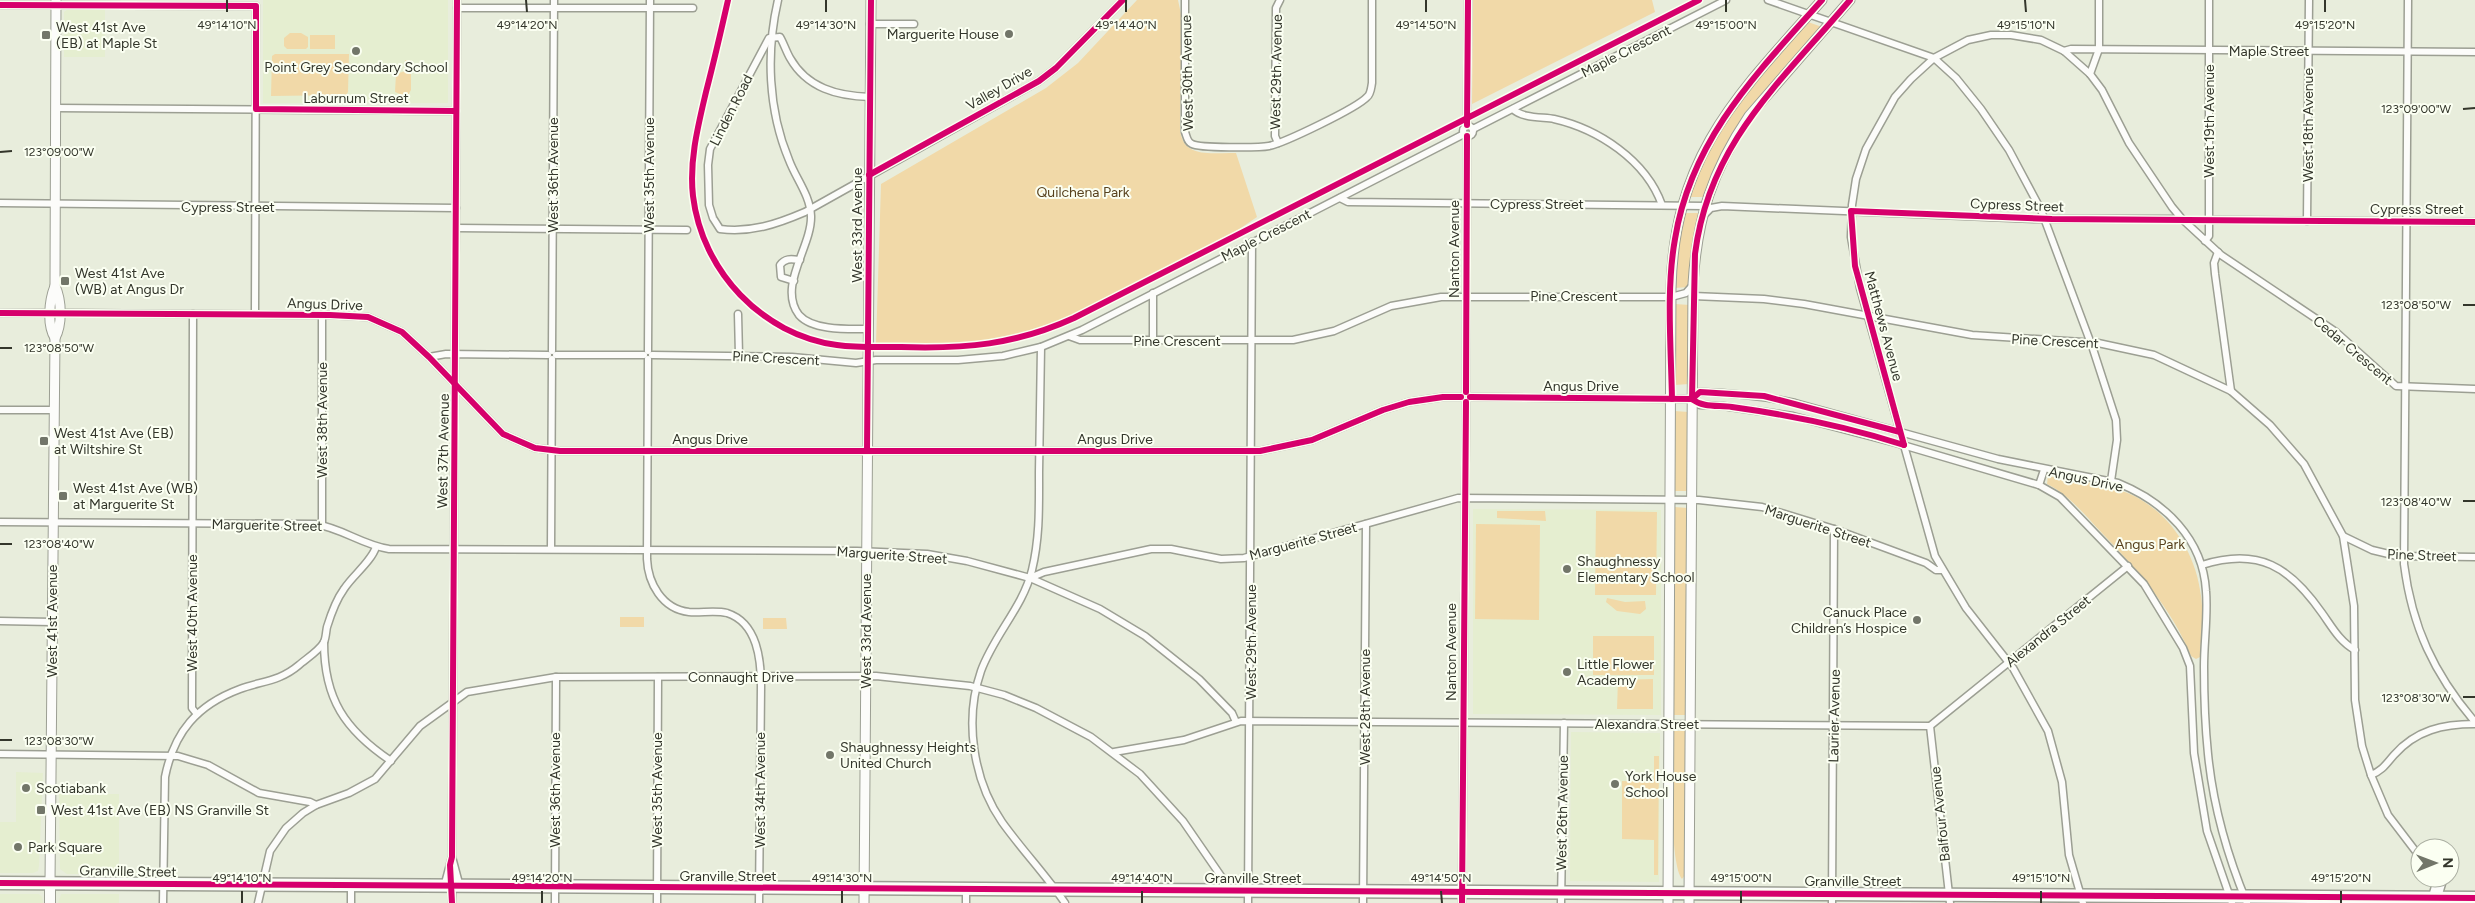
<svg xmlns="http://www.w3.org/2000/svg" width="2475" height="903" font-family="Figtree,sans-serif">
  <rect width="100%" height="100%" fill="#e8eddc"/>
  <!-- built -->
  <g fill="#e5eed0">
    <rect x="263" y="0" width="185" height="103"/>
    <path d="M70,8L105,9V57H64V12Z"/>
    <path d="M1473,509L1661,510V715L1473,714Z"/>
    <path d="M1571,732L1660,733L1659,882L1570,881Z"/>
    <path d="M16,772L43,773L39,866L38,871L33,873H0V822H16Z"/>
    <path d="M59,794H119V874H67L60,869Z"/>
    <path d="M0,894H39L42,897L43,903H0Z"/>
    <path d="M61,894H119V903H58Z"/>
  </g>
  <!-- green -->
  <g fill="#f1d9a8">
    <path d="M1137,0H1178L1182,19L1180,127C1181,160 1212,152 1236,153L1257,217L1207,251L1093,308L1019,335L971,346L876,344L881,184L1046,88L1078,63Z"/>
    <path d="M1473,0H1652L1655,12L1472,104Z"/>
    <path d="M1808,22L1822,27C1777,79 1729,131 1704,197H1689C1715,123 1758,79 1808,22Z"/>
    <path d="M290,33H301L308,37V47L306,49H287L284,46V38Z"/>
    <rect x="310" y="35" width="25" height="14"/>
    <path d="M275,54H349L348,92L346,95L271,96L272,56Z"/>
    <path d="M405,60H411V90L407,97L395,92L396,74L405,71Z"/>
    <path d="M1684,213H1699L1692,247L1689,287L1675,288L1677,252Z"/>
    <path d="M1675,304L1690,305L1689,384L1675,385Z"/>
    <path d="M1674,411L1689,412V491H1674Z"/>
    <path d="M2048,476C2075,481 2105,483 2130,494C2170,512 2196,553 2201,596C2204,616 2201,637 2200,657L2196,659L2191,656C2171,607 2137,570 2101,532C2084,514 2069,495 2047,484Z"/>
    <path d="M1674,507L1688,508L1687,715H1673Z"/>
    <path d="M1497,511H1545L1546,521L1497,518Z"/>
    <path d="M1596,511L1657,512L1656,595H1595Z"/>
    <path d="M1476,524L1540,525L1539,620L1475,619Z"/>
    <path d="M1607,598L1625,602L1645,601L1646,609L1640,614L1617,611L1606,602Z"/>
    <rect x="620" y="617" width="24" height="10"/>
    <path d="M763,618H786L787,629H763Z"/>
    <rect x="1593" y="636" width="61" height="39"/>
    <path d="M1653,679V709H1617L1618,680Z"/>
    <path d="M1673,731H1687L1685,875L1682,879C1669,865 1672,756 1673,731Z"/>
    <path d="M1654,756H1659L1658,875H1654V840L1622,839V781L1654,782Z"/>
  </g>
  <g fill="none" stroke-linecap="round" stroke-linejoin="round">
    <defs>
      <g id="street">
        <path d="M778,0C766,52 768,110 789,160C796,179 810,195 811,216C812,247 777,286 799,315C813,331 849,329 868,329"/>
        <path d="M1185,0V132C1187,137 1187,142 1192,144C1199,148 1259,148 1269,146C1284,143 1357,108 1367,97C1371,94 1371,88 1372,83V0"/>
        <path d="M1768,0L1934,58L1956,78L1981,109L2009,150L2041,210L2093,349L2116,420L2117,440L2111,481"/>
        <path d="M2408,0L2404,564C2412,627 2434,674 2475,722"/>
        <path d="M0,5L256,6L255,314"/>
        <path d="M457,8H693"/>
        <path d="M870,24H914"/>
        <path d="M2064,51L2071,49L2475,52"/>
        <path d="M2090,74L2099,49V0"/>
        <path d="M870,97C837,96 807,88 790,58C786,51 784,44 780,37L769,38L710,149L708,165L709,205L713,218L720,229C751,233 777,224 805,212L1039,81L1056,68L1123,0"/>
        <path d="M56,108L456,111"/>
        <path d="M1513,109C1521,118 1542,117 1554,119C1598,129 1646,160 1662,205"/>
        <circle cx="1468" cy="131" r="5"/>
        <path d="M1467,126L1468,0"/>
        <path d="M1473,129L1726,0"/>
        <path d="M1278,143L1275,136L1276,8L1280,0"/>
        <path d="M1340,198L1348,202L1705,206"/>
        <path d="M0,203L456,208"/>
        <path d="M1704,215L1711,208L1722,206L2034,219H2182"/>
        <path d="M2209,220L2475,222"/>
        <path d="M2307,221L2309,0"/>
        <path d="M456,228L687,230"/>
        <path d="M2205,241L2209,236V0"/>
        <path d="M2218,252L2214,263L2215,274L2231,391"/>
        <path d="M794,281L781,277L780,265C785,258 791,259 800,260"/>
        <path d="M1153,293V341"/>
        <path d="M1693,296L1764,299L1804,304L1972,335L2098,343L2154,355L2231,391L2270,425L2304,464L2343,536L2354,606L2355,700L2362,746L2371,775L2388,815L2420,857"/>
        <path d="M0,313H50"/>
        <path d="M59,313L330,315L368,317L402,332L429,357L503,434L535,448L560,451H1260L1312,440L1383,410L1409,402L1443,397H1461"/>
        <path d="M193,314L192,708L196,713"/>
        <path d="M738,314L739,355"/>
        <path d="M1069,336L1080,340H1293L1334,331L1391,306L1441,297H1671L1686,293L1693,285"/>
        <path d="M1041,347C1040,389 1040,430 1039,472C1039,505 1040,537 1032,570C1023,607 994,635 981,671C964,720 973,780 1002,822C1022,850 1046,875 1065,903"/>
        <path d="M552,351L554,0"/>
        <path d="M648,351L650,0"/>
        <path d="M556,355H644"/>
        <path d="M652,355L792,357L856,363L876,360H958L1003,356L1041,347L1082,330L1464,134"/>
        <path d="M429,357L446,354L548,355"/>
        <path d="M648,359L647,559C648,583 662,609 689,612C701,613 716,610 727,613C758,623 761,661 761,686L759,903"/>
        <path d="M1466,392L1467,136"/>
        <path d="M1470,397L1692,399L1700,405L1723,406L1793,416L1896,443L2039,485L2060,497L2144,584L2183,648L2190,666L2194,753L2207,831L2232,903"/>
        <path d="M1692,399L1700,392C1732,393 1764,396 1795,403L1998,459L2118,483C2165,502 2203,539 2206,591C2208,616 2204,641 2204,667C2204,695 2205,725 2208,754C2213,805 2227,855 2247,903"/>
        <path d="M0,410H54"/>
        <path d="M2039,485L2044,470"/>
        <path d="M0,522L315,524C342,528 362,545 389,549L857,551L927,554L967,561L1030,578L1044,572L1151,549H1171L1221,559L1244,558L1458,498L1699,500L1762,507L1834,529L1926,563L1936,570H1942"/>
        <path d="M322,525V315"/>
        <path d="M2343,536L2372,550L2397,556L2475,557"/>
        <path d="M551,549L552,359"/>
        <path d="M2202,565C2259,547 2290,567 2322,613C2332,627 2340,642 2355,650"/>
        <path d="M1030,578L1100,609L1145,636L1199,679L1232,713L1236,722"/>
        <path d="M0,621L52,622"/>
        <path d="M324,642C324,699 345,730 391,761"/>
        <path d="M1930,726L1950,903"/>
        <path d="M1114,752L1184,740L1241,721L1930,726L2128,566"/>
        <path d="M0,754L178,756L208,765L259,793L310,802L316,805"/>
        <path d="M2371,775C2383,770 2386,764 2394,755C2416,730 2443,724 2475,724"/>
        <path d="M452,857L460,887"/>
        <path d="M444,887L452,857L457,0"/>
        <path d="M163,903L165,777C174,732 197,705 240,689C261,681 279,682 299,665C306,659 320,650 324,642C326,638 326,631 327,627C331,614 336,600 344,589C353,575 371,562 376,547"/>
        <path d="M258,903L270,851L286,828L303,813L316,805L349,793L375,779L420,726L467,692L556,677L876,676L970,686L1004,695L1036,708L1091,737L1140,774L1183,821L1223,879V891"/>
        <path d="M351,903V886"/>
        <path d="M452,903V887"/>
        <path d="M555,903L556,677"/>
        <path d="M657,903L658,677"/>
        <path d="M966,903V890"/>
        <path d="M1248,903L1252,242"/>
        <path d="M1363,903L1366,524"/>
        <path d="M1462,903L1466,402"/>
        <path d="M1561,903L1564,723"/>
        <path d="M1832,903L1834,529"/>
        <path d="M2083,903L2069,855L2062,782L2048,731L2013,668L1966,608L1935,556L1860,288L1851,237L1852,205L1856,179L1866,149L1895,97L1911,79L1934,58L1968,40L1991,35H2011L2041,40L2064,51L2090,74L2102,90L2129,143L2172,207L2182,219L2221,255L2336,332L2396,386L2475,389"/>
      </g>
      <g id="secondary">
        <path d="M55,338C47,325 49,301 55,286L56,0"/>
        <path d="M50,883L55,338C62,325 62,301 55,286"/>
        <path d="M864,903L871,0"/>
        <path d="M1668,903L1671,289C1674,155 1738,94 1822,0"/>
        <path d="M1689,903L1693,284C1697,218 1712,171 1749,116L1850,0"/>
      </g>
      <path id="primary" d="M50,903V883"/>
      <g id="highway">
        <path d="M0,883L2475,898"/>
        <path d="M2435,897L2440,880"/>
      </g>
    </defs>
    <!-- street casing -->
    <use href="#street" stroke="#9c9f93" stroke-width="9"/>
    <!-- secondary casing -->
    <use href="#secondary" stroke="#9c9f93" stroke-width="11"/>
    <!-- primary casing -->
    <use href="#primary" stroke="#9c9f93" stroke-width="12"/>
    <!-- highway casing -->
    <use href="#highway" stroke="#9c9f93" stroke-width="15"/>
    <!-- street -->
    <use href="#street" stroke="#fcfcfa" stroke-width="6"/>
    <!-- secondary -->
    <use href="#secondary" stroke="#fcfcfa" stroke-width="9"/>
    <!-- primary -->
    <use href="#primary" stroke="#fcfcfa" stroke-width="10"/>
    <!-- highway -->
    <use href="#highway" stroke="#fcfcfa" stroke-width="12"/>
    <defs>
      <g id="cycleway">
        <path d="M728,0C721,31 714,61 706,92C698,126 689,161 693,196C702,271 762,335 837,345C858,348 880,347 901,347C965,349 1015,345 1074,318L1699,0"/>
        <path d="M0,5L256,6V109L456,111"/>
        <path d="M1467,125L1468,0"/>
        <path d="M869,175L1039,81L1056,68L1123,0"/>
        <path d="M0,313L330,315L368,317L402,332L429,357L503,434L535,448L560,451H1260L1312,440L1383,410L1409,402L1443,397H1461"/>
        <path d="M1466,392L1467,136"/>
        <path d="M1470,397L1692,399C1703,408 1718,405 1732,407C1790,415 1848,427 1904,445"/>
        <path d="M1672,399C1671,347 1666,289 1675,239C1691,139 1757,73 1822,0"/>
        <path d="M1692,399L1695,254C1709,142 1782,81 1850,0"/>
        <path d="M1692,399L1700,392L1764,396L1900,432"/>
        <path d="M1904,445L1855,266L1851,211L2052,219L2475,222"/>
        <path d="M867,451L871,0"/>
        <path d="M0,883L2475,898"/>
        <path d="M452,903L450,865L452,857L457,0"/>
        <path d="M1462,903L1466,402"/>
      </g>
    </defs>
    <!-- cycleway casing -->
    <use href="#cycleway" stroke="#fbfff2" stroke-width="9"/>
    <!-- cycleway -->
    <use href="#cycleway" stroke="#d6006c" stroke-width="6"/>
  </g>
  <!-- ticks -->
  <path fill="none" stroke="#33362b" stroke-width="2" d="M227,0V12M526,0L527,12M826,0V12M1126,0V12M1426,0V12M1726,0V12M2025,0L2026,12M2325,0V12M2463,109L2475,108M0,152L12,151M2463,305H2475M0,348H12M2463,501H2475M0,544H12M2463,697H2475M0,740H12M242,891V903M542,891V903M842,891V903M1142,891V903M1441,891L1442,903M1741,891V903M2041,891V903M2341,891V903"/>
  <!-- markers -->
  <g fill="#727669" stroke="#fbfff2" stroke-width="2">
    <circle cx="1009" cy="34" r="5"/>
    <rect x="41" y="30" width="10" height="10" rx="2.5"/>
    <circle cx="356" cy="51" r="5"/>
    <rect x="60" y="276" width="10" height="10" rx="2.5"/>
    <rect x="39" y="436" width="10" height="10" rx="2.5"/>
    <rect x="58" y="491" width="10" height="10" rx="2.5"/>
    <circle cx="1567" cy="569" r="5"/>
    <circle cx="1917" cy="620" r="5"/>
    <circle cx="1567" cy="672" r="5"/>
    <circle cx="830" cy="755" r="5"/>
    <circle cx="1615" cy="784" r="5"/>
    <circle cx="26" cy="788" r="5"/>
    <rect x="36" y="805" width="10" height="10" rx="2.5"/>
    <circle cx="18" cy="847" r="5"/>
  </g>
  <g text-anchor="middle" stroke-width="4" stroke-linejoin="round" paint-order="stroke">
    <!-- poi labels -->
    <g font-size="14" fill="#33362b" stroke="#fbfff2" text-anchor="start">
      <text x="56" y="32">West 41st Ave<tspan x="56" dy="16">(EB) at Maple St</tspan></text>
      <text x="999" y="39" text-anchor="end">Marguerite House</text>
      <text x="356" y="72" text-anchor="middle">Point Grey Secondary School</text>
      <text x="75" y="278">West 41st Ave<tspan x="75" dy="16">(WB) at Angus Dr</tspan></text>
      <text x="54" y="438">West 41st Ave (EB)<tspan x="54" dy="16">at Wiltshire St</tspan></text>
      <text x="73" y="493">West 41st Ave (WB)<tspan x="73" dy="16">at Marguerite St</tspan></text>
      <text x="1577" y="566">Shaughnessy<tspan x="1577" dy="16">Elementary School</tspan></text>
      <text x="1907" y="617" text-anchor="end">Canuck Place<tspan x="1907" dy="16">Children’s Hospice</tspan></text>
      <text x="1577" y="669">Little Flower<tspan x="1577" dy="16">Academy</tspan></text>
      <text x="840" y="752">Shaughnessy Heights<tspan x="840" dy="16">United Church</tspan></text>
      <text x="1625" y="781">York House<tspan x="1625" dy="16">School</tspan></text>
      <text x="36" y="793">Scotiabank</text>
      <text x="51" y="815">West 41st Ave (EB) NS Granville St</text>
      <text x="28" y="852">Park Square</text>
    </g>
    <!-- street labels -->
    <g font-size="14" fill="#33362b" stroke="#fbfff2">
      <text transform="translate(1626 51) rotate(-27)" y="5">Maple Crescent</text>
      <text x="2269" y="56">Maple Street</text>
      <text transform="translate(1276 72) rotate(-89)" y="5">West 29th Avenue</text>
      <text transform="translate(1187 73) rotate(-91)" y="5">West 30th Avenue</text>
      <text transform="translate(999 88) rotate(-30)" y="5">Valley Drive</text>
      <text x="356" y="103">Laburnum Street</text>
      <text transform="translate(731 110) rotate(-63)" y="5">Linden Road</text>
      <text transform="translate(2209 121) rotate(-90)" y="5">West 19th Avenue</text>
      <text transform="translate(2308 125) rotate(-90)" y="5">West 18th Avenue</text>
      <text transform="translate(553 175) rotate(-90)" y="5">West 36th Avenue</text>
      <text transform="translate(649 175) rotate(-90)" y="5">West 35th Avenue</text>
      <text x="1537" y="209">Cypress Street</text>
      <text transform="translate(2017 205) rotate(2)" y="5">Cypress Street</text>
      <text x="228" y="212">Cypress Street</text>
      <text x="2417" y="214">Cypress Street</text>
      <text transform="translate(857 225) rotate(-90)" y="5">West 33rd Avenue</text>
      <text transform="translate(1266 235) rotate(-27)" y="5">Maple Crescent</text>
      <text transform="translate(1454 249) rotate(-90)" y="5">Nanton Avenue</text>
      <text x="1574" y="301">Pine Crescent</text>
      <text transform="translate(325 304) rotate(2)" y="5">Angus Drive</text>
      <text transform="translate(1884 326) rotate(75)" y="5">Matthews Avenue</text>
      <text x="1177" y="346">Pine Crescent</text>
      <text transform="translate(2055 341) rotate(3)" y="5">Pine Crescent</text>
      <text transform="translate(2353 350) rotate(40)" y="5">Cedar Crescent</text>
      <text transform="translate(776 358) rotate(3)" y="5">Pine Crescent</text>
      <text x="1581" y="391">Angus Drive</text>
      <text transform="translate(322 420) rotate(-90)" y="5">West 38th Avenue</text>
      <text x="710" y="444">Angus Drive</text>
      <text x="1115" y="444">Angus Drive</text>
      <text transform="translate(443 451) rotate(-89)" y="5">West 37th Avenue</text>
      <text transform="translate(2086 479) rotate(12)" y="5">Angus Drive</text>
      <text transform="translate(267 525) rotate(1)" y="5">Marguerite Street</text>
      <text transform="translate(1818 526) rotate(18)" y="5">Marguerite Street</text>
      <text transform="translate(1303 541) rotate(-15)" y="5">Marguerite Street</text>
      <text transform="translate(892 555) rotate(4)" y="5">Marguerite Street</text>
      <text transform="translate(2422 555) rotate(2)" y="5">Pine Street</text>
      <text transform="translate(192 613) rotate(-90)" y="5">West 40th Avenue</text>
      <text transform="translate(52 621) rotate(-90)" y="5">West 41st Avenue</text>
      <text transform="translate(866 631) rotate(-90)" y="5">West 33rd Avenue</text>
      <text transform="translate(2048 631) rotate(-39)" y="5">Alexandra Street</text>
      <text transform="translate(1251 642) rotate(-90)" y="5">West 29th Avenue</text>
      <text transform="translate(1451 652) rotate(-90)" y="5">Nanton Avenue</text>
      <text x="741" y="682">Connaught Drive</text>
      <text transform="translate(1365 707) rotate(-90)" y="5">West 28th Avenue</text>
      <text transform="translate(1834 716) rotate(-89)" y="5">Laurier Avenue</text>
      <text x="1647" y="729">Alexandra Street</text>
      <text transform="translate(555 790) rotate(-90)" y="5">West 36th Avenue</text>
      <text transform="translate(657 790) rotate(-90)" y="5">West 35th Avenue</text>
      <text transform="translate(760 790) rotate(-90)" y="5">West 34th Avenue</text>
      <text transform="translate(1562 813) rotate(-89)" y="5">West 26th Avenue</text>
      <text transform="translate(1940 814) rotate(-96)" y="5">Balfour Avenue</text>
      <text transform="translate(128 871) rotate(1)" y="5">Granville Street</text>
      <text x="728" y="881">Granville Street</text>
      <text x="1253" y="883">Granville Street</text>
      <text x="1853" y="886">Granville Street</text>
    </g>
    <!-- park labels -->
    <g font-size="14" fill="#58421e" stroke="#fbfff2">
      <text x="1083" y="197">Quilchena Park</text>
      <text x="2150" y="549">Angus Park</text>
    </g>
  </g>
  <g font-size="12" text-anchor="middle" fill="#33362b" stroke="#fbfff2" stroke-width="4" stroke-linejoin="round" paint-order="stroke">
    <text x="227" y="29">49°14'10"N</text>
    <text x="527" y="29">49°14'20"N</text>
    <text x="826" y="29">49°14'30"N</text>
    <text x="1126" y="29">49°14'40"N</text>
    <text x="1426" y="29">49°14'50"N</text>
    <text x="1726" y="29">49°15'00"N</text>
    <text x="2026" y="29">49°15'10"N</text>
    <text x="2325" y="29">49°15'20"N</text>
    <text x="2416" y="113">123°09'00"W</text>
    <text x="59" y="156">123°09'00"W</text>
    <text x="2416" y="309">123°08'50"W</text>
    <text x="59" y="352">123°08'50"W</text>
    <text x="2416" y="506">123°08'40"W</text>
    <text x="59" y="548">123°08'40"W</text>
    <text x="2416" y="702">123°08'30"W</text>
    <text x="59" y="745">123°08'30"W</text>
    <text x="242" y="882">49°14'10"N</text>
    <text x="542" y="882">49°14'20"N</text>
    <text x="842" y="882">49°14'30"N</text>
    <text x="1142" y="882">49°14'40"N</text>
    <text x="1441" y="882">49°14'50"N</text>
    <text x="1741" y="882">49°15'00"N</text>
    <text x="2041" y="882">49°15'10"N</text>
    <text x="2341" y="882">49°15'20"N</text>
  </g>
  <!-- north arrow -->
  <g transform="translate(2435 863) rotate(89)"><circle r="24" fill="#fbfff2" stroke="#abafa2"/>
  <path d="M0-4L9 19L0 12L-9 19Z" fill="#727669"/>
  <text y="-8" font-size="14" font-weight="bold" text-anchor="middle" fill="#33362b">N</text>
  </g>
</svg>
